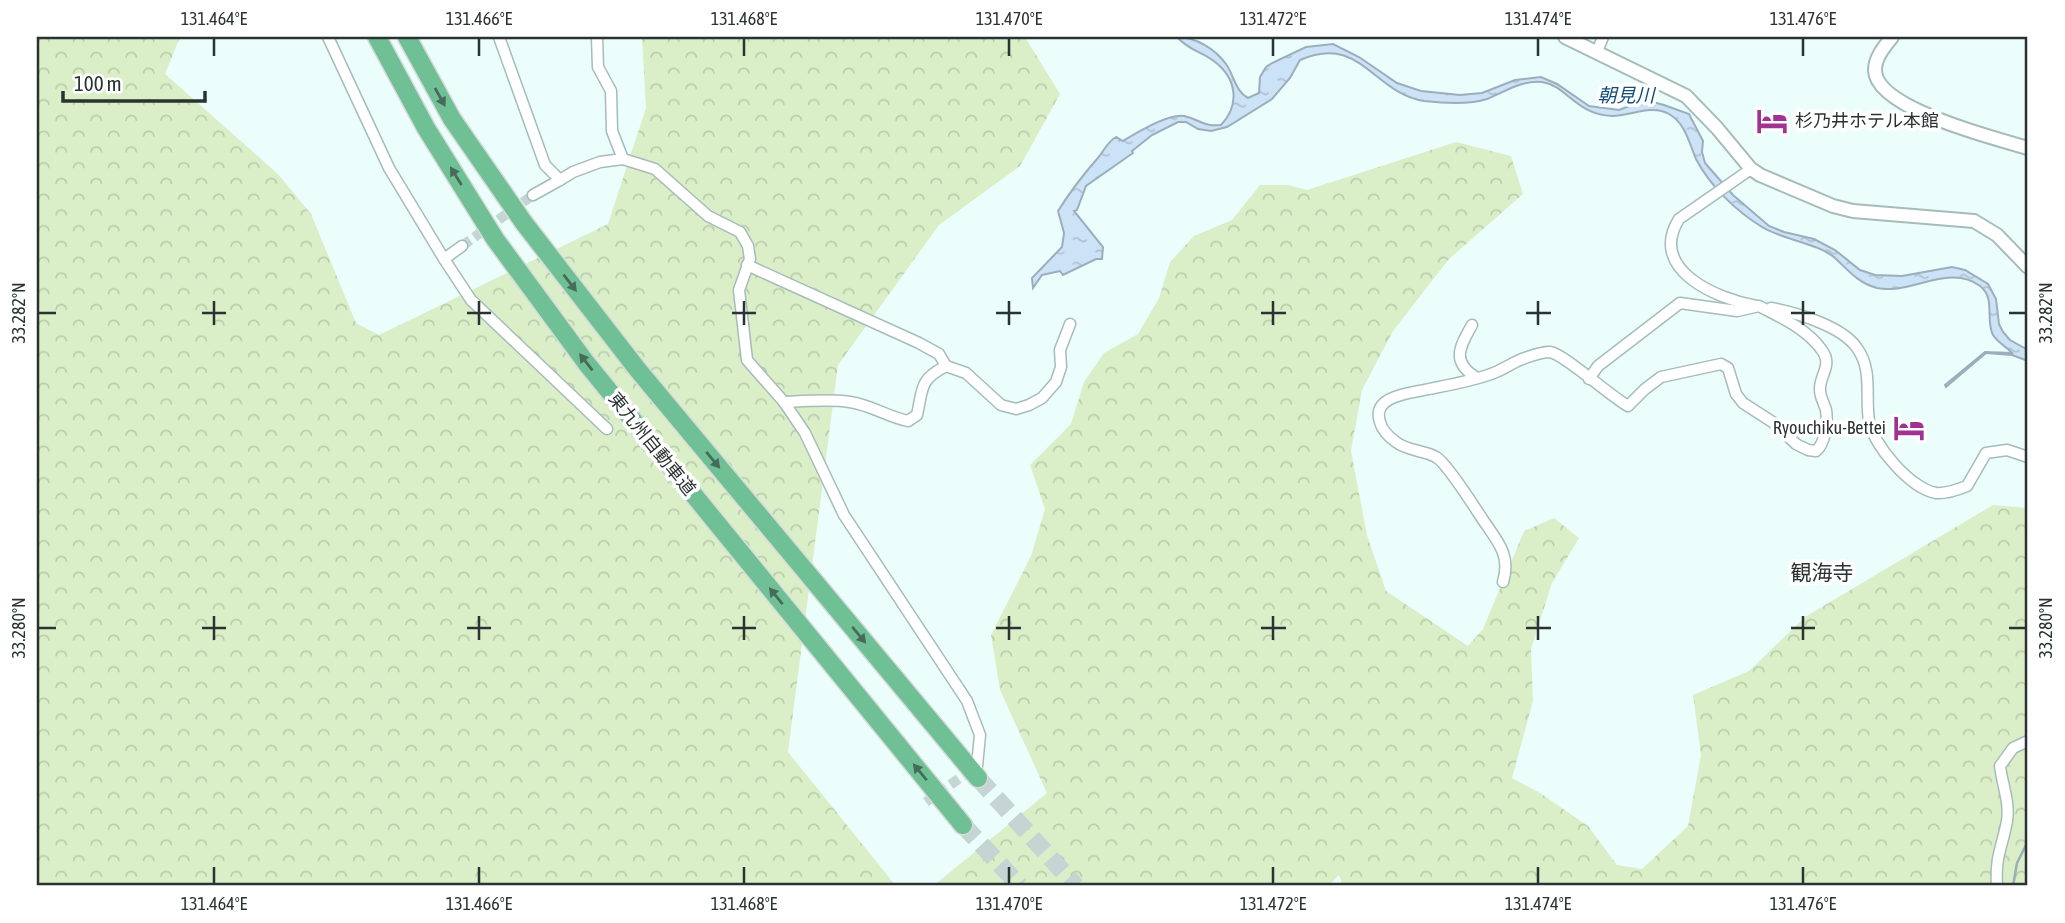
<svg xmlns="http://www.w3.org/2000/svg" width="2065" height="923" font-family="'Asap Condensed','Noto Sans JP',sans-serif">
  <defs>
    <pattern id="forest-crowns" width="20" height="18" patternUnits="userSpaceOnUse" patternTransform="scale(1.75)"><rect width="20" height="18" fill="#daefc8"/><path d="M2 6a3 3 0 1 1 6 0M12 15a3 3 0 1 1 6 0" fill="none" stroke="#bbcdac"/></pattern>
    <pattern id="water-ripples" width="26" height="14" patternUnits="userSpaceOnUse" patternTransform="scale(1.75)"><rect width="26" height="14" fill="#cce2f6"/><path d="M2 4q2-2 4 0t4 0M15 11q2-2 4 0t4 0" fill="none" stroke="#afc2d3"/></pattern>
  </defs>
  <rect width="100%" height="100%" fill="#ebfefc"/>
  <!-- forest -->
  <g fill="url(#forest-crowns)">
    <path d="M37,37H180L165,74L278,174L311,214L356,323L379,335L608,224L646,108L642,37H1025L1060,94L1020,166L939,225L838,365L788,752L896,886H37Z"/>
    <path d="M1456,142L1511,156L1523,194L1449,259L1393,331L1362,390L1351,451L1367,535L1386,591L1468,646L1483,629L1524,531L1554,518L1579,538L1552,583L1531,649L1533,701L1512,778L1540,793L1588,826L1617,865L1642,869L1688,826L1701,755L1693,695L1749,671L1805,617L1993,505L2028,508V886H1343L1339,875L1328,886H933L1047,793L1000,690L991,635L1031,556L1045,509L1030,465L1071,424L1084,382L1104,353L1138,334L1159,298L1170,262L1194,236L1232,220L1260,185H1288L1307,190Z"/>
  </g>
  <!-- water -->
  <path fill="url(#water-ripples)" stroke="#9baebb" stroke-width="2" d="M1177,37C1196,37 1215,49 1226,64C1234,75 1235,91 1248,98L1259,93L1260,77L1266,67L1272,63L1306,47L1333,44L1359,57L1397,83L1421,91L1460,95L1482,93L1515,80L1541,77L1557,84L1589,106L1619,110L1645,100L1664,105L1689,114L1703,141L1702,152L1705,163L1733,195L1769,226L1784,232L1814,239L1835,250L1860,270L1875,275L1902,276L1952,267L1965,270L1988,284L1996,299L1999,324L2003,332L2010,340L2028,350V361L2012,355L1986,353L1946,387L1945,385L1985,352L2012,353C2007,347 1998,343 1993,335C1985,320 1996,298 1980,286C1949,263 1911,295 1877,288C1858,283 1848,270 1835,258C1818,243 1783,240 1762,227C1736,211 1710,186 1696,159C1689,143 1686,124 1669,114C1651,104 1631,116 1612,116C1576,115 1566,85 1542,82C1521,80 1505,92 1487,99C1469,105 1442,103 1424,101C1373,93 1360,33 1300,60L1290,78L1272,99L1227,127L1211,131L1198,129L1186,122H1178L1152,135L1132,151L1133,153L1086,186L1077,210L1074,211L1103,247L1102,259H1096L1063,275L1060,271L1042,275L1033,288L1032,278L1062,247L1064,233L1058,211C1070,192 1082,176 1097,159C1104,151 1107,142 1116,137L1123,141C1136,133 1168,113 1184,116C1199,119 1203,127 1221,125C1240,105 1237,79 1215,62C1201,51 1191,52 1177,37Z"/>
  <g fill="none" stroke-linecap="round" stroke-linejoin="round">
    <!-- stream -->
    <path stroke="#9baebb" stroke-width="2.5" d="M2013,886L2017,863L2028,841"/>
    <!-- minor-tunnel -->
    <g stroke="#c4d5d4" stroke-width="10" stroke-dasharray="10 5" stroke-linecap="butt">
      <path d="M462,246L533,195"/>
      <path d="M926,802L974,768"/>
    </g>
    <!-- motorway-tunnel -->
    <g stroke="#c4d5d4" stroke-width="18" stroke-dasharray="18 9" stroke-linecap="butt">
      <path d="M978,778L1076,886"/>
      <path d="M963,825L1020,886"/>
    </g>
    <defs>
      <g id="minor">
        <path d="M328,37L389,168L444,259L462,246"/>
        <path d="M499,37L545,165L560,180L573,172L600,162L623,159L655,169L708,216L740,232L748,246L750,259L739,290L747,360L784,402L805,433L844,515L967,701L980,735L977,766"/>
        <path d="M597,37L598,67L611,91L612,131L623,159"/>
        <path d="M1597,52L1603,37"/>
        <path d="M1751,169L1679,219C1647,270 1718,299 1756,306"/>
        <path d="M533,195L560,180"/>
        <path d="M444,259L471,300L607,429"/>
        <path d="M747,265L919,343L939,354L946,366"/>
        <path d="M1771,308C1797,313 1842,326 1857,348C1873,370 1865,397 1869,421C1873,445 1911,489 1936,493C1946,494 1957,490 1967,486L1986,453L2007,450L2028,457"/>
        <path d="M1472,325C1459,348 1451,362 1477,378"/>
        <path d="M784,402C806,401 829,399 850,402C871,405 888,417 908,421L917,415C923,388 919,380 946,366L966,373L1001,405L1016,409L1029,405L1042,398L1056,382L1061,367L1060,350L1070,324"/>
        <path d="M1503,582C1511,555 1498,542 1483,520C1475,508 1447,463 1436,457C1424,450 1407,451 1396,442C1389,437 1382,430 1380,422C1371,395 1412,393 1429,389C1449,385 1472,381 1491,374C1503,370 1513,362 1525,358C1533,355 1542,352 1550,352C1564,354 1610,396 1628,406L1645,389L1661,377L1721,364L1728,368L1736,394L1743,403L1774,423L1796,444L1808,450L1816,451C1825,444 1828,422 1826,410C1824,403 1820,397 1820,390C1819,375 1834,365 1821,349C1807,329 1780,317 1759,306L1737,311L1680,303L1598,366L1589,379"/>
        <path d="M1997,886C1995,856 2002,848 2007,821C2010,802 2002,784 2000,766L2013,748L2028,741"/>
      </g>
      <g id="tertiary">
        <path d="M1565,37L1686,96L1717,128L1751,169L1760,175L1833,206L1853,211L1974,221L1997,235L2028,267"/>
        <path d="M1892,37C1885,46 1875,57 1875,70C1875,109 1998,139 2028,148"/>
      </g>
      <g id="motorway">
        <path d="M377,37L426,128L495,239L587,364L963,825"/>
        <path d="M407,37L452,119L524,223L638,370L978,778"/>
      </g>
    </defs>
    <!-- minor casing -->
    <use href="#minor" stroke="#a6bcba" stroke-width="13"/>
    <!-- tertiary casing -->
    <use href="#tertiary" stroke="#a6bcba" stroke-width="16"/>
    <!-- motorway casing -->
    <use href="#motorway" stroke="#d9dada" stroke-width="21"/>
    <!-- minor -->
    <use href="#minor" stroke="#fff" stroke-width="10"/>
    <!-- tertiary -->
    <use href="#tertiary" stroke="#fff" stroke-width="12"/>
    <!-- motorway -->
    <use href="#motorway" stroke="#70c096" stroke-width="18"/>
  </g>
  <!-- one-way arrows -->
  <defs><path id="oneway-solid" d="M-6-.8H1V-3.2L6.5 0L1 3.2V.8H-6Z" transform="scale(1.75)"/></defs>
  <g fill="#466b5a">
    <use href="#oneway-solid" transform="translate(440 97) rotate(61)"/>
    <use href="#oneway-solid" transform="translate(456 176) rotate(-122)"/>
    <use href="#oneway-solid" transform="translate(570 283) rotate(52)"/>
    <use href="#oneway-solid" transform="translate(586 362) rotate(-128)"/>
    <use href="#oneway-solid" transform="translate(713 460) rotate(50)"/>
    <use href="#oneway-solid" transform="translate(776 596) rotate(-129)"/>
    <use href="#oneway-solid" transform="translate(859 635) rotate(50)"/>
    <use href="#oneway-solid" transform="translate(920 772) rotate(-130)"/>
  </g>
  <!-- ticks -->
  <path fill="none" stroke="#2a3332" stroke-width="2.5" d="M214,38V56M479,38V56M744,38V56M1009,38V56M1273,38V56M1538,38V56M1803,38V56M214,301V325M479,301V325M744,301V325M1009,301V325M1273,301V325M1538,301V325M1803,301V325M38,313H56M202,313H226M467,313H491M732,313H756M996,313H1021M1261,313H1286M1526,313H1551M1791,313H1815M2009,313H2026M214,616V640M479,616V640M744,616V640M1009,616V640M1273,616V640M1538,616V640M1803,616V640M38,628H56M202,628H226M467,628H491M732,628H756M996,628H1021M1261,628H1286M1526,628H1551M1791,628H1815M2009,628H2026M214,867V884M479,867V884M744,867V884M1009,867V884M1273,867V884M1538,867V884M1803,867V884"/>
  <!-- icons -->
  <defs>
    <symbol id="hotel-bare" viewBox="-9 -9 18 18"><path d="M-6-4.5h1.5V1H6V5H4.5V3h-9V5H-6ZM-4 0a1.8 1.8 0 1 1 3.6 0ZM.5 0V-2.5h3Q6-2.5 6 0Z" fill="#a03291" stroke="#fff" stroke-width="2.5" paint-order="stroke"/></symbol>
  </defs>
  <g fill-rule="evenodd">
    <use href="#hotel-bare" x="1750" y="99" width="44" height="44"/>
    <use href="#hotel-bare" x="1887" y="406" width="44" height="44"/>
  </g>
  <g text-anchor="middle" stroke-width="7" stroke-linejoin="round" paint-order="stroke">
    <!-- poi labels -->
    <g font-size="18" fill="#2a3332" stroke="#fff" text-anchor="start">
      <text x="1795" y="127">杉乃井ホテル本館</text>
      <text x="1886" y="434" text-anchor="end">Ryouchiku-Bettei</text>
    </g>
    <!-- street labels -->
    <g font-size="18" fill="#2a3332" stroke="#fff">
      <text transform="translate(652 444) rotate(51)" y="6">東九州自動車道</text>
    </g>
    <!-- water labels -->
    <g font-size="19" font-style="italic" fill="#104c7a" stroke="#fff">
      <text x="1626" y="102">朝見川</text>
    </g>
    <!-- quarter labels -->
    <g font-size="21" fill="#2a3332" stroke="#fff">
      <text x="1822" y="580">観海寺</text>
    </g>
  </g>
  <!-- border -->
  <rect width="2065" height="923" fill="none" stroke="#ffffff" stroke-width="77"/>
  <!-- scale -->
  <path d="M63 91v10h142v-10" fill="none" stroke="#2a3332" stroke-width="3.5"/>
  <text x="74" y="91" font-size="21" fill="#2a3332" stroke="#ffffff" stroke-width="5" paint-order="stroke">100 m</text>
  <rect x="38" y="38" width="1988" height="846" fill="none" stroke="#2a3332" stroke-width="2.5"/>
  <g font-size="18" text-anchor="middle" fill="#2a3332">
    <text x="214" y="25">131.464°E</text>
    <text x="479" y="25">131.466°E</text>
    <text x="744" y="25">131.468°E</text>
    <text x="1009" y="25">131.470°E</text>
    <text x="1273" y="25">131.472°E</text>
    <text x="1538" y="25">131.474°E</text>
    <text x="1803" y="25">131.476°E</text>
    <text transform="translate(19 313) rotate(-90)" y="6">33.282°N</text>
    <text transform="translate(2046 313) rotate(-90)" y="6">33.282°N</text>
    <text transform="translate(19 628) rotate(-90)" y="6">33.280°N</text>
    <text transform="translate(2046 628) rotate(-90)" y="6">33.280°N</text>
    <text x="214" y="910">131.464°E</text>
    <text x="479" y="910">131.466°E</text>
    <text x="744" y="910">131.468°E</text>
    <text x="1009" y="910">131.470°E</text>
    <text x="1273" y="910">131.472°E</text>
    <text x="1538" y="910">131.474°E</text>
    <text x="1803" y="910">131.476°E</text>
  </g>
</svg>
